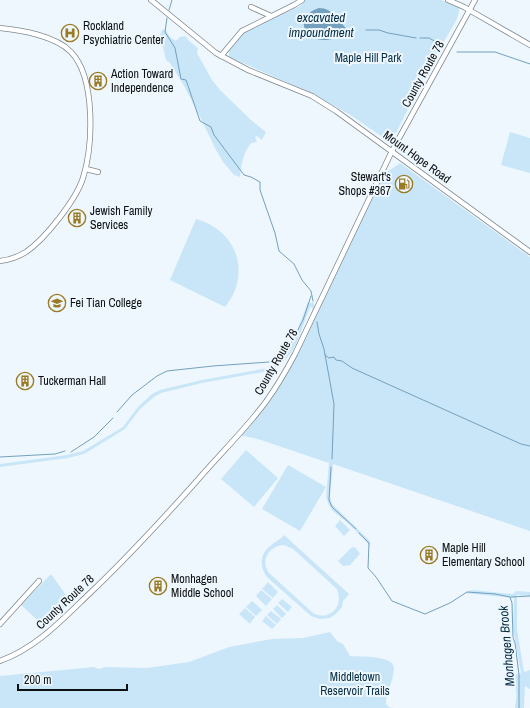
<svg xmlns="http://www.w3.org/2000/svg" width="530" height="708" font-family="'Archivo Narrow',sans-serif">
  <rect width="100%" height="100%" fill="#eef7fd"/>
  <!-- green -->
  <g fill="#c9e6f9" fill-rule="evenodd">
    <path d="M305,0H441L460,7L457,19L426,73L396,133L381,136L349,114L309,92L229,57V51L243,33L248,30L300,6Z"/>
    <path d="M165,29L170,37L176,41L180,37L185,36L189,41L198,48L197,53L212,80L220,90L251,120L266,132L262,140L257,136L255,137L257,142L251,143C242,156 242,162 240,177L234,175L223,162L215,148L200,117L183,84L170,63L166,60L160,35L162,30Z"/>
    <path d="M510,132L530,138V173L501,165Z"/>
    <path d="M400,163L530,257V531L333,464L330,497L332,504L370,541V546L349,524L333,511L329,505L326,497L329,463L258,439L238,435L261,410L283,375L314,314L311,306C298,333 299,356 269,371L202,383L161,393L154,397L140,409L125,429L84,454L68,458L0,467V464L67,455L83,451L123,427L138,407L152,394L160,390L202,380L268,368L273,365L281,360L290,350L308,302L311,303L313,302L316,309L383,175Z"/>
    <path d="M196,219C237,230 252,274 225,307L170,280Z"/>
    <path d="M246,450L278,478L254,507L221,479Z"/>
    <path d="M288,465L326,487L300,531L262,509Z"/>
    <path d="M340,520L350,530L344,536L335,526Z"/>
    <path d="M284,535L349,594L343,601L342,607L337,613L330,618L320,619L311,616L268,578C260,569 259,555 269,547C274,542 279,541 284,535ZM284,545L293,549L337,589C344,606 330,622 313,613L269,573C260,560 269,546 284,545Z"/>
    <path d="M352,547L356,548L360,554L350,565L343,566L338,561Z"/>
    <path d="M51,574L71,602L43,625L21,605Z"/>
    <path d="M268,582L278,592L273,598L262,589Z"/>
    <path d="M261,590L272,599L266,606L256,596Z"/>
    <path d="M472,590L513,594L516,591L530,592V596L517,595V629L524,672L530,670V689L525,686L524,708H515C516,697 520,686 508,679L509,676L521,673L513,629L514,598L464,593Z"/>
    <path d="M282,599L292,607L288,612L278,603Z"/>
    <path d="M252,601L262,610L256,616L246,607Z"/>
    <path d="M277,605L286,614L282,618L273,609Z"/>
    <path d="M245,608L255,617L250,624L239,614Z"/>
    <path d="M271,611L281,619L277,624L267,615Z"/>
    <path d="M266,616L276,625L272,629L262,621Z"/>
    <path d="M330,632L337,641L343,644L350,656C360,657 391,655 394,667C394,670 393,677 392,680C390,688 386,695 386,704L389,707L393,708H0V676L94,667L99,669L105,667L147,668L189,662L229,647L272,639L303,638Z"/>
  </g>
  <!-- water -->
  <path fill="#73a0bd" d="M319,8C333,8 339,22 348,30C344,33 339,37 335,38C308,48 289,18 319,8Z"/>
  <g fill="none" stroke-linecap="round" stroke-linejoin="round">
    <!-- stream -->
    <g stroke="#73a0bd" stroke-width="1">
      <path d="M169,10L172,0"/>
      <path d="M167,18L165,32L175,48L181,79L186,80L200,121L211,127L214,135L244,175L251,177L260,182V190L275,233L279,251L294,264L302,280L311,291L313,301"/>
      <path d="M348,30L351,31"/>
      <path d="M366,30H379L388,33L416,38"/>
      <path d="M420,38H429L440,44H443"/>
      <path d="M457,52H495L530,64"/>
      <path d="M317,322L319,334L324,349L334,404L332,459"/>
      <path d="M325,355L329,358L334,357L336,360L342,361L352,368L521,444L530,446"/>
      <path d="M117,412L132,395L157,376L167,371L213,366L283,361L284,356L303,320L311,296"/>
      <path d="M71,452L94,437L113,418"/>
      <path d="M0,457L55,454L65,451"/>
      <path d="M331,467L329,500L332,507L356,529"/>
      <path d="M359,533L369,543L368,568L376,577L392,601L425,614L450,603L467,592L495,594L510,597L512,603L513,638L515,643L519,675V708"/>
      <path d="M511,597L530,596"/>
    </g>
    <defs>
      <g id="minor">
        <path d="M151,0L216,53L248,70L312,96L336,111L530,252"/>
        <path d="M448,0L464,7L530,45"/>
        <path d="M251,7L271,16"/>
        <path d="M0,28C21,30 56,36 71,52C96,78 93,146 83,178C76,200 45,239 26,252C18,257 9,260 0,261"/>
        <path d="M221,56L242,31L294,5L302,0"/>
        <path d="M86,169L98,172"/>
        <path d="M0,624L39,581"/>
        <path d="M0,661C36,648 62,620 89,594C126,559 161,521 195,483C218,456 244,431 265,403C276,388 286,371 295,354L392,151L475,0"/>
      </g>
    </defs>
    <!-- minor casing -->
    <use href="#minor" stroke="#7f8a91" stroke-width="6"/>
    <!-- minor -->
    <use href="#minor" stroke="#fff" stroke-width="4.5"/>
  </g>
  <!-- icons -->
  <defs>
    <symbol id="hospital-ring" viewBox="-11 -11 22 22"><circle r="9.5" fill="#eef7fd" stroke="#9a7a24" stroke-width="1.5"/><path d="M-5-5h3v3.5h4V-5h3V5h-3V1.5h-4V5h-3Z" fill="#9a7a24"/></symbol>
    <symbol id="building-ring" viewBox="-11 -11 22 22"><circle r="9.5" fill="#eef7fd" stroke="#9a7a24" stroke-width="1.5"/><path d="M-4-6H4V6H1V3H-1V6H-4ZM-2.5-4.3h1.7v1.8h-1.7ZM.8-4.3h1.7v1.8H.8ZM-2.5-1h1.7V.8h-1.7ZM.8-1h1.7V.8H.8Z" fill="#9a7a24"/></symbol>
    <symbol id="fuel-ring" viewBox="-11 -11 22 22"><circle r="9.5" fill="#eef7fd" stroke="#9a7a24" stroke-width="1.5"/><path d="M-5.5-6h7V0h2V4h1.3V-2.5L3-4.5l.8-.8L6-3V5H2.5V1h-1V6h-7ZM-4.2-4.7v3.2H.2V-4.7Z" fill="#9a7a24"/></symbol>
    <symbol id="university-ring" viewBox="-11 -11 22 22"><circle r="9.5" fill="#eef7fd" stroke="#9a7a24" stroke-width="1.5"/><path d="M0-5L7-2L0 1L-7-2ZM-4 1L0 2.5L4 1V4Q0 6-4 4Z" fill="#9a7a24"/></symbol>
  </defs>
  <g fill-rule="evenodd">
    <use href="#hospital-ring" x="60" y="23" width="20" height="20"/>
    <use href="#building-ring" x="88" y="71" width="20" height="20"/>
    <use href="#fuel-ring" x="394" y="174" width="20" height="20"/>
    <use href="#building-ring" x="67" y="208" width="20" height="20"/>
    <use href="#university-ring" x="47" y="293" width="20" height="20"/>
    <use href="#building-ring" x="15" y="371" width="20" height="20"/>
    <use href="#building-ring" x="419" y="545" width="20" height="20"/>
    <use href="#building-ring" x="148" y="576" width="20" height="20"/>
  </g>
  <g text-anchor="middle" stroke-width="4" stroke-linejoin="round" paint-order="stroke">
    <!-- poi labels -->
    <g font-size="12" fill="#0c1012" stroke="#eef7fd" text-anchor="start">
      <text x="83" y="30">Rockland<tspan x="83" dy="14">Psychiatric Center</tspan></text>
      <text x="111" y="78">Action Toward<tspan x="111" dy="14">Independence</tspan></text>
      <text x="391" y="181" text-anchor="end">Stewart's<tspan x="391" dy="14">Shops #367</tspan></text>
      <text x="90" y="215">Jewish Family<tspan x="90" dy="14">Services</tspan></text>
      <text x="70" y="307">Fei Tian College</text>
      <text x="38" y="385">Tuckerman Hall</text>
      <text x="442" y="552">Maple Hill<tspan x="442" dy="14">Elementary School</tspan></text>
      <text x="171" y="583">Monhagen<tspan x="171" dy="14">Middle School</tspan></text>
    </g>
    <!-- park labels -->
    <g font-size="12" fill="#062e43" stroke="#eef7fd">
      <text x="368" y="62">Maple Hill Park</text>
      <text x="355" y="681">Middletown<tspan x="355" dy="14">Reservoir Trails</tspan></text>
    </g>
    <!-- street labels -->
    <g font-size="12" fill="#0c1012" stroke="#eef7fd">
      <text transform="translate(423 74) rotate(-61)" y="4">County Route 78</text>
      <text transform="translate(417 157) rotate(36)" y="4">Mount Hope Road</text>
      <text transform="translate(276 362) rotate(-60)" y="4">County Route 78</text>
      <text transform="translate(65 602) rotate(-43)" y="4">County Route 78</text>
    </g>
    <!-- water labels -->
    <g font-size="13" font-style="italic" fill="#062e43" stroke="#eef7fd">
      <text x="321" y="22">excavated<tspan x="321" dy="15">impoundment</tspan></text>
      <text transform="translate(506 646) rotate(-95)" y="5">Monhagen Brook</text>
    </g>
  </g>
  <!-- scale -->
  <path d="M18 684v6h109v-6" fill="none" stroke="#0c1012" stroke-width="2"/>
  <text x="24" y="684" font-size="12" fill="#0c1012" stroke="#eef7fd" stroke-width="3" paint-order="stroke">200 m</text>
</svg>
